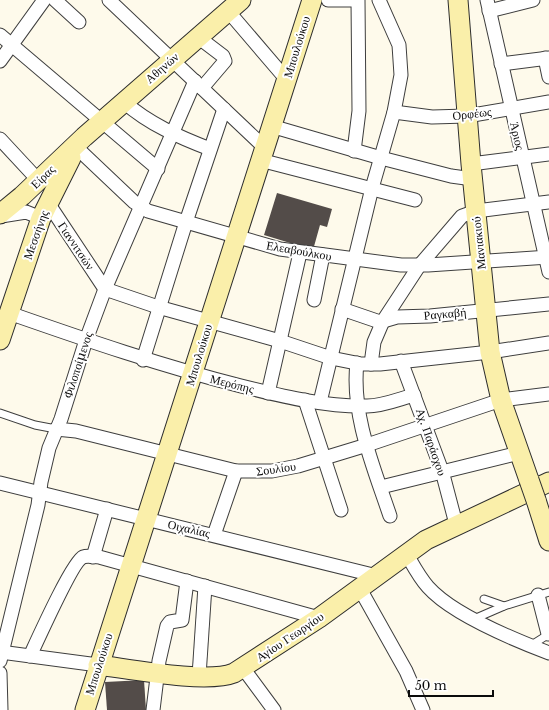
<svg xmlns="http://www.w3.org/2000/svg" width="549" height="710" font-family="'Libre Baskerville',serif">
  <rect width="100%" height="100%" fill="#fefaeb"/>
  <!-- building -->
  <g fill="#534c49">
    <path d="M277,193L332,209L327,227L320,225L313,250L264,235Z"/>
    <path d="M144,680L146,710H107L105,682Z"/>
  </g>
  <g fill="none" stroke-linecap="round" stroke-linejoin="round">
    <defs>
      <g id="lane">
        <path d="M0,413L35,425L56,429"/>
        <path d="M484,599L504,606"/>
        <path d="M474,619L504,606L549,592"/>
        <path d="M530,646L549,634"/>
      </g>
      <g id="street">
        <path d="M55,0L79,22"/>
        <path d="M109,0L264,147"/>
        <path d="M328,0H356"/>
        <path d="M487,0L549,272"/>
        <path d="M228,11L287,80"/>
        <path d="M489,11L533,0"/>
        <path d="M0,35L158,169"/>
        <path d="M198,37L223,56L225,61L202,88"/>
        <path d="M545,58L549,77"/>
        <path d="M0,61L44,0"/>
        <path d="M501,64L549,58"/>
        <path d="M124,102C149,124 179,137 210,149"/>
        <path d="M394,112L432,117L467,116L549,102"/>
        <path d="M271,126L381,158L451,176L473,179"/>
        <path d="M0,139L39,181"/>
        <path d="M77,148L134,202L148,211L280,249L401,265H428L549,257"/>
        <path d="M354,151L359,111L358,0"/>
        <path d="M260,160L415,200"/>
        <path d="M471,164L549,154"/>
        <path d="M48,203L105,289L158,307L280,341L331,358L361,364H380L490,352L549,343"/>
        <path d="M1,216L26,212L41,218"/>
        <path d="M314,300L323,255"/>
        <path d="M342,309L380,322L397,317L430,316L549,304"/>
        <path d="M9,313C86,340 162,366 241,386C282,396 325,407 367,406C383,406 399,399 414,395"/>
        <path d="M143,360L186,222L224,109"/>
        <path d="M401,361L442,471L456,524"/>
        <path d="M357,363C351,415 374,468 390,516"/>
        <path d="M371,364L374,342L383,321L419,266L462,216L476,211L549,202"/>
        <path d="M268,393L300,253"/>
        <path d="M305,400L341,510"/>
        <path d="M320,402L372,188L394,112L401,75L399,45L379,0"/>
        <path d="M56,429L76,431L236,471H272L298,466L367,445L501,400L549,394"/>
        <path d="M0,483L377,576"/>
        <path d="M381,487L519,453"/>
        <path d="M214,535L236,471"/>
        <path d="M406,553C413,565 419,577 428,587C452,614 515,640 549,653"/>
        <path d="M93,557L107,509"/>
        <path d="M360,589L406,671L423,710"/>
        <path d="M538,595L548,634"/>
        <path d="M0,652L98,665"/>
        <path d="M30,656C37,641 73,561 83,557C88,555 94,557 99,557L319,618"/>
        <path d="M0,661L38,505L41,482L49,448L61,419L86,340L105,289L195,81"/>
        <path d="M243,668L274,710"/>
        <path d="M0,673L1,710"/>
        <path d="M199,676L205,586"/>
        <path d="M153,710L159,661L167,626L170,622L182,620L187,581"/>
      </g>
      <g id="secondary">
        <path d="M458,0L471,164L490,352L501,400L529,480"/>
        <path d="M0,214L22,196L84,137L241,0"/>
        <path d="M0,340L41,218L71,158"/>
        <path d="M536,500L549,541"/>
        <path d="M98,665C130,669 207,684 234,673L319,618L426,540L549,482"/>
        <path d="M85,710L312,0"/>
      </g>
    </defs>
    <!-- lane casing -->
    <use href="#lane" stroke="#3e3e3e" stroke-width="9"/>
    <!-- street casing -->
    <use href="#street" stroke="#3e3e3e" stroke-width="15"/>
    <!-- secondary casing -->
    <use href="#secondary" stroke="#2d2d2d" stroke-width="21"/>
    <!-- lane -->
    <use href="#lane" stroke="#fff" stroke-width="7"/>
    <!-- street -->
    <use href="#street" stroke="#fff" stroke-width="13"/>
    <!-- secondary -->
    <use href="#secondary" stroke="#faefaa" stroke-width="19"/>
    <defs>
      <path id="secondary-bridge" d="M529,480L536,500"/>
    </defs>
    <!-- secondary-bridge casing -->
    <use href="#secondary-bridge" stroke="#2d2d2d" stroke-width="21" stroke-linecap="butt"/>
    <!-- secondary-bridge -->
    <use href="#secondary-bridge" stroke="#faefaa" stroke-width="19"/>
  </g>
  <g text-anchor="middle" stroke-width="4" stroke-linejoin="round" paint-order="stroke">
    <!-- street labels -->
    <g font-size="12" fill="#0b0b0b" stroke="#fff">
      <text transform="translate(297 47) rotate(-73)" y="4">Μπουλούκου</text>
      <text transform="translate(162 68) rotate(-41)" y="4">Αθηνών</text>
      <text transform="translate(472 114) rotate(-7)" y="4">Ορφέως</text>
      <text transform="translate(517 136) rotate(77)" y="4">Άριος</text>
      <text transform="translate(43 177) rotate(-44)" y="4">Είρας</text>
      <text transform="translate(36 235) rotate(-70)" y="4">Μεσσήνης</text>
      <text transform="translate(479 243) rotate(-96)" y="4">Μανιακιού</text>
      <text transform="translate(76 246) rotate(56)" y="4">Γιαννιτσών</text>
      <text transform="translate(299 251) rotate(10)" y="4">Ελεαβούλκου</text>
      <text transform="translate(445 314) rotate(-5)" y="4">Ραγκαβή</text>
      <text transform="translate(199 355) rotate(-73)" y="4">Μπουλούκου</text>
      <text transform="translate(78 365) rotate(-72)" y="4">Φιλοποίμενος</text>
      <text transform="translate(232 384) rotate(14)" y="4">Μερόπης</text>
      <text transform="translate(431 442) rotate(71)" y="4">Αχ. Παράσχου</text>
      <text transform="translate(276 469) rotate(-8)" y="4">Σουλίου</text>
      <text transform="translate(189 529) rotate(13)" y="4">Οιχαλίας</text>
      <text transform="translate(290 637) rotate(-34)" y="4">Αγίου Γεωργίου</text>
      <text transform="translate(99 664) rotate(-72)" y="4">Μπουλούκου</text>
    </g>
  </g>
  <!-- scale -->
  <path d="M409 690v6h84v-6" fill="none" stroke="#0b0b0b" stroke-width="2"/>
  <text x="415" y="690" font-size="12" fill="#0b0b0b" stroke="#ffffff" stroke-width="3" paint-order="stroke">50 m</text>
</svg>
